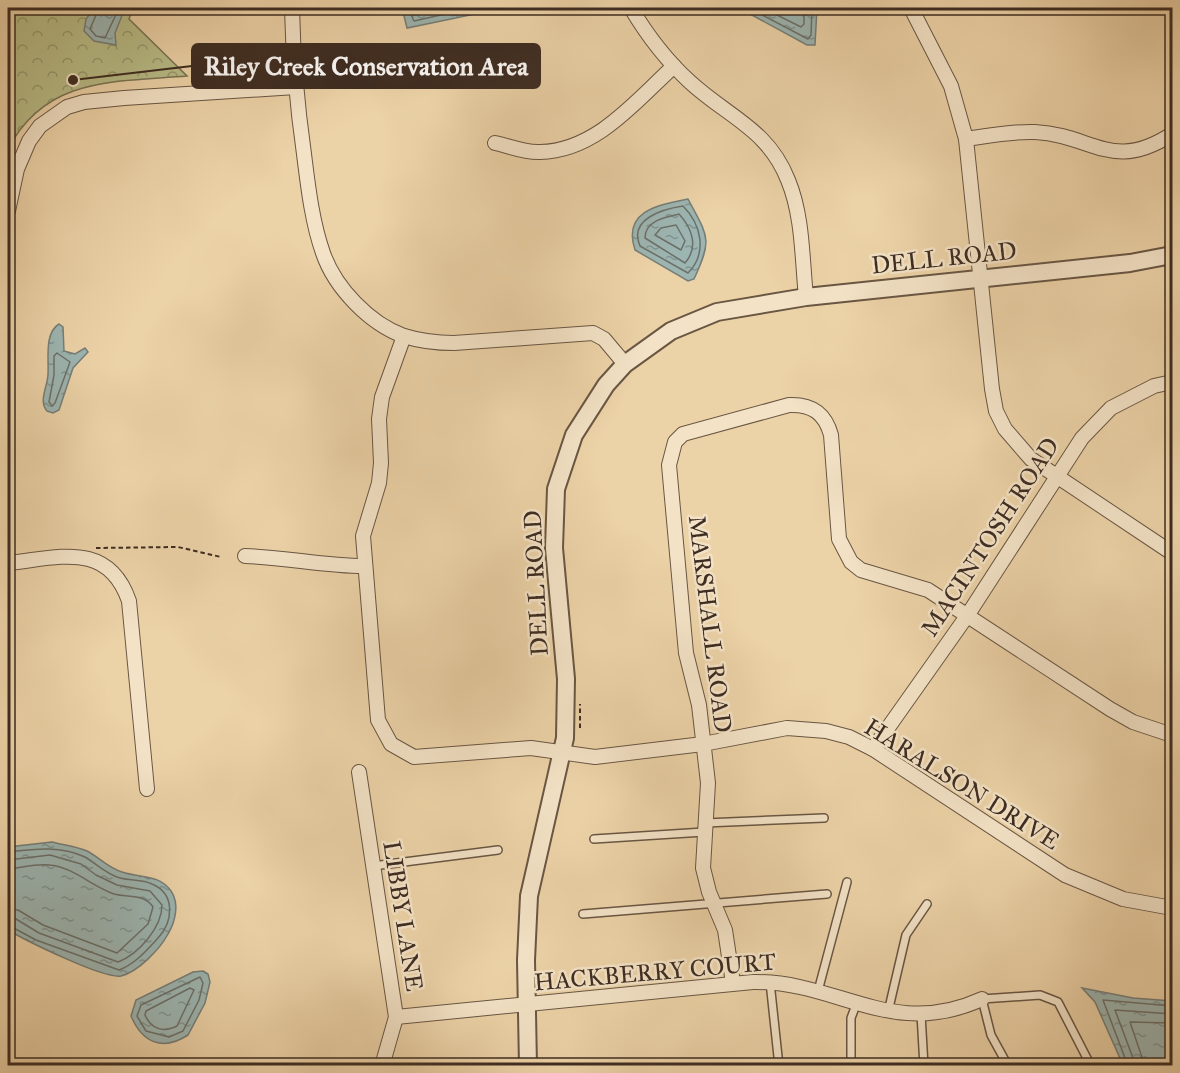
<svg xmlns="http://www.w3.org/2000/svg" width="1180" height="1073" font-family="'IM FELL Great Primer',serif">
  <defs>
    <pattern id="park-crowns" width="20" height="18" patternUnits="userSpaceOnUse" patternTransform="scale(1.5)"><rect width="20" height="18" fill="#b8bc87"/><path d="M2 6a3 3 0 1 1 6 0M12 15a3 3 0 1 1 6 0" fill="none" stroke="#97996e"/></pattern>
    <pattern id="water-ripples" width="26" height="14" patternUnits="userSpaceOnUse" patternTransform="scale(1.5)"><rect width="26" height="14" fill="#9cb5b1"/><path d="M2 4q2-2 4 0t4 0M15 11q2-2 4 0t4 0" fill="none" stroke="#809390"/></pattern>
  </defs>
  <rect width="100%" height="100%" fill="#ecd2a7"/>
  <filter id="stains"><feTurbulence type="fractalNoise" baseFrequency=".00333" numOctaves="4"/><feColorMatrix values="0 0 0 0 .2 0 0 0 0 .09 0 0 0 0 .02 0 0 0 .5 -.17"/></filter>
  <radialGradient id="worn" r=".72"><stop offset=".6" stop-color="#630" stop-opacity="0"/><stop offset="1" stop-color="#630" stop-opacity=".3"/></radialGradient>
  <!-- park -->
  <path fill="url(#park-crowns)" stroke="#7a7454" stroke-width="1.5" d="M8,8H133L129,19L187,76C116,82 46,76 8,149Z"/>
  <!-- water -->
  <g fill="url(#water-ripples)" stroke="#767e78" stroke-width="1.5">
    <path d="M95,8H125L115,33L116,45L94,41L84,31L86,19Z"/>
    <path d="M402,8H479L485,12L407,28Z"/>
    <path d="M739,8H817L815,45H807Z"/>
    <path d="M688,199C708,237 713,238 694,279L688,281L635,250C622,211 658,205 688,199Z"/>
    <path d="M59,324L63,327L64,351L75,354L85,348L88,352L73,368L59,410L53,413L47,411C38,401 48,386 48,374C49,359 44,333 59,324Z"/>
    <path d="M52,842C63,845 76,846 87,851C99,857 108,868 122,872C140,878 159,874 171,891C180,904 175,922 168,934C160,949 138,972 121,976C103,979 25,940 8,930V847Z"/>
    <path d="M203,971L208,974L210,982L205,1003L188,1035C162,1052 142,1042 131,1016L136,1000L193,972Z"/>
    <path d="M1082,988L1133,998L1172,1001V1065H1123L1095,1002Z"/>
  </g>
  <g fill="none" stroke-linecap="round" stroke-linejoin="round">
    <!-- shore -->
    <g stroke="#6c706a" stroke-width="1.5">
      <path d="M99,8L90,29L96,36L105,38L119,8"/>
      <path d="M408,8L414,21L472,8"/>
      <path d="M749,8L808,39L811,35L812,8"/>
      <path d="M763,8L801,27L804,24V8"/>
      <path d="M683,206C701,224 708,253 688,273L640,246C628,219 663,209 683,206Z"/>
      <path d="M679,214C692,228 699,247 685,263L645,238C645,221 665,217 679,214Z"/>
      <path d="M676,225L685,241L681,250L655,235L661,228Z"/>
      <path d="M57,353L70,362L55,403L52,406L49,402L54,375V356Z"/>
      <path d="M8,852C33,849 60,845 85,857C97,864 106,874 120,878C131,881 142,879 152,884C176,894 173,922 158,938C146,951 135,964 119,970L36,940L8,925"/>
      <path d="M8,860L50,855L81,864L96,875L117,885L150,891L162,905C162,927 139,954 118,962L39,933L16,919L8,918"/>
      <path d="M8,869C21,868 36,863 50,865C75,868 91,886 114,894C128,898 144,893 153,907L148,924L117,953L43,925L18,910L8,909"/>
      <path d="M200,977L203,983L199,1000L183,1031L169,1037L146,1031L137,1016L141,1005Z"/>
      <path d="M190,988L194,990L177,1026C163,1033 151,1029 145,1015L146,1011Z"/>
      <path d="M1128,1066L1103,1000L1172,1006"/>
      <path d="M1136,1066L1115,1010L1172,1014"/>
      <path d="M1145,1066L1130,1022L1172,1023"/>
    </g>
    <defs>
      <g id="service">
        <path d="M705,823L824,818"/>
        <path d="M594,839L704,832"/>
        <path d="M373,866L498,850"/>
        <path d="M583,914L827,894"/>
        <path d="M770,982L779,1066"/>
        <path d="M818,991L847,882"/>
        <path d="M888,1012L906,935L927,904"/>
        <path d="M921,1014L924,1066"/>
        <path d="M851,1066V1018L856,1005"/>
        <path d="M1008,1066L991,1035L982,999L1040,995L1058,1002L1091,1066"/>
      </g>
      <g id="minor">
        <path d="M292,8C293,57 297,105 304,154C308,186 312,222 323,253C335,288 370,324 404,336C420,341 438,343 454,343L593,333L604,339L625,364"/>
        <path d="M631,8C647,35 667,61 690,82C728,117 768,129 788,180C803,216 802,259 806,297"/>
        <path d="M911,8L951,86L966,139L992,389L996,411L1005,429L1031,459L1172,553"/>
        <path d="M966,139C988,136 1012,131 1035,132C1093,135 1112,173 1172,134"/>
        <path d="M495,143C509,146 525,153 540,152C596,151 636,101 674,66"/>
        <path d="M8,211L17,169L29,141L40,126L67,107L84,102L124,98L296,87"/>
        <path d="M404,336L382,397L379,419L381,463L379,483L363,536L378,720L391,744L414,757L531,748L595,757L703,744L787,728L826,731L849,737L873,749L1065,875L1123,899L1172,908"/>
        <path d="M245,556C285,557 324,566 364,566"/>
        <path d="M8,563C58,558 108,540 129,601L147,789"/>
        <path d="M873,749L967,616L1082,438L1111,408L1154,386L1172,382"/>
        <path d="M359,772L396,1017L382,1066"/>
        <path d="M733,983L725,930L709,892L703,868L708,783L699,705L686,653L669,465L675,442L683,434L789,405C812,404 825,413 831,435L839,539L851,562L861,570L928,590L1110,709L1133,722L1172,735"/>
        <path d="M396,1017L753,982C839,981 892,1040 982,999"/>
      </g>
      <path id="tertiary" d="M528,1066L526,960L529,896L565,738L566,679L554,548L556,489L574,435L606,385L625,364L671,331L717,312L806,297L1130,263L1172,255"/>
    </defs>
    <!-- service casing -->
    <use href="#service" stroke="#695643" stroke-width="10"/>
    <!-- minor casing -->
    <use href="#minor" stroke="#695643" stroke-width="16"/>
    <!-- tertiary casing -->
    <use href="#tertiary" stroke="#695643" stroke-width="20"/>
    <!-- path -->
    <g stroke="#3d2c22" stroke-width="2" stroke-dasharray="4.5 3" stroke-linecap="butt">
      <path d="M96,548L178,547L221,557"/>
      <path d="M580,728V704"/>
    </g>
    <!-- service -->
    <use href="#service" stroke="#f3e2c6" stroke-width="7"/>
    <!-- minor -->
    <use href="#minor" stroke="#f3e2c6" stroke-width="14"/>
    <!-- tertiary -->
    <use href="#tertiary" stroke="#f3e2c6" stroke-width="16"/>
  </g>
  <g text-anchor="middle" stroke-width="5" stroke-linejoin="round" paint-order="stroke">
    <!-- street labels -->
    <g font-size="24" fill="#3d2c22" stroke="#f3e2c6">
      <text transform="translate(944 258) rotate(-6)" y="8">DELL ROAD</text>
      <text transform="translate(990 537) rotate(-57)" y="8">MACINTOSH ROAD</text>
      <text transform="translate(536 583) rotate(-93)" y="8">DELL ROAD</text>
      <text transform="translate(710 624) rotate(83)" y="8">MARSHALL ROAD</text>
      <text transform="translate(962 784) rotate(32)" y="8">HARALSON DRIVE</text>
      <text transform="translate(403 916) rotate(81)" y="8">LIBBY LANE</text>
      <text transform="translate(655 972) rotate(-5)" y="8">HACKBERRY COURT</text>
    </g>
  </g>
  <!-- callouts -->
  <path fill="none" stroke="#3d2c22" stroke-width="2" d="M73 80L192 66"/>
  <circle fill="#3d2c22" stroke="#f3e2c6" stroke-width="2" cx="73" cy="80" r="6"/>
  <rect fill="#3d2c22" stroke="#3d2c22" stroke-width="2" x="192" y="44" width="348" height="44" rx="6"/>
  <g font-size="26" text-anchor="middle" font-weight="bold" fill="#fff">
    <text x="366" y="75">Riley Creek Conservation Area</text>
  </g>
  <!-- margin -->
  <rect width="1180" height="1073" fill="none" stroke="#ecd2a7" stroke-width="30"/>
  <rect x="9" y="9" width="1162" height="1055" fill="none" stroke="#3d2c22" stroke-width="3"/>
  <rect x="15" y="15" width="1150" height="1043" fill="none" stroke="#3d2c22" stroke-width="1.5"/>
  <rect width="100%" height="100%" filter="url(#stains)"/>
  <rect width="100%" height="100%" fill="url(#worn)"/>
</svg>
